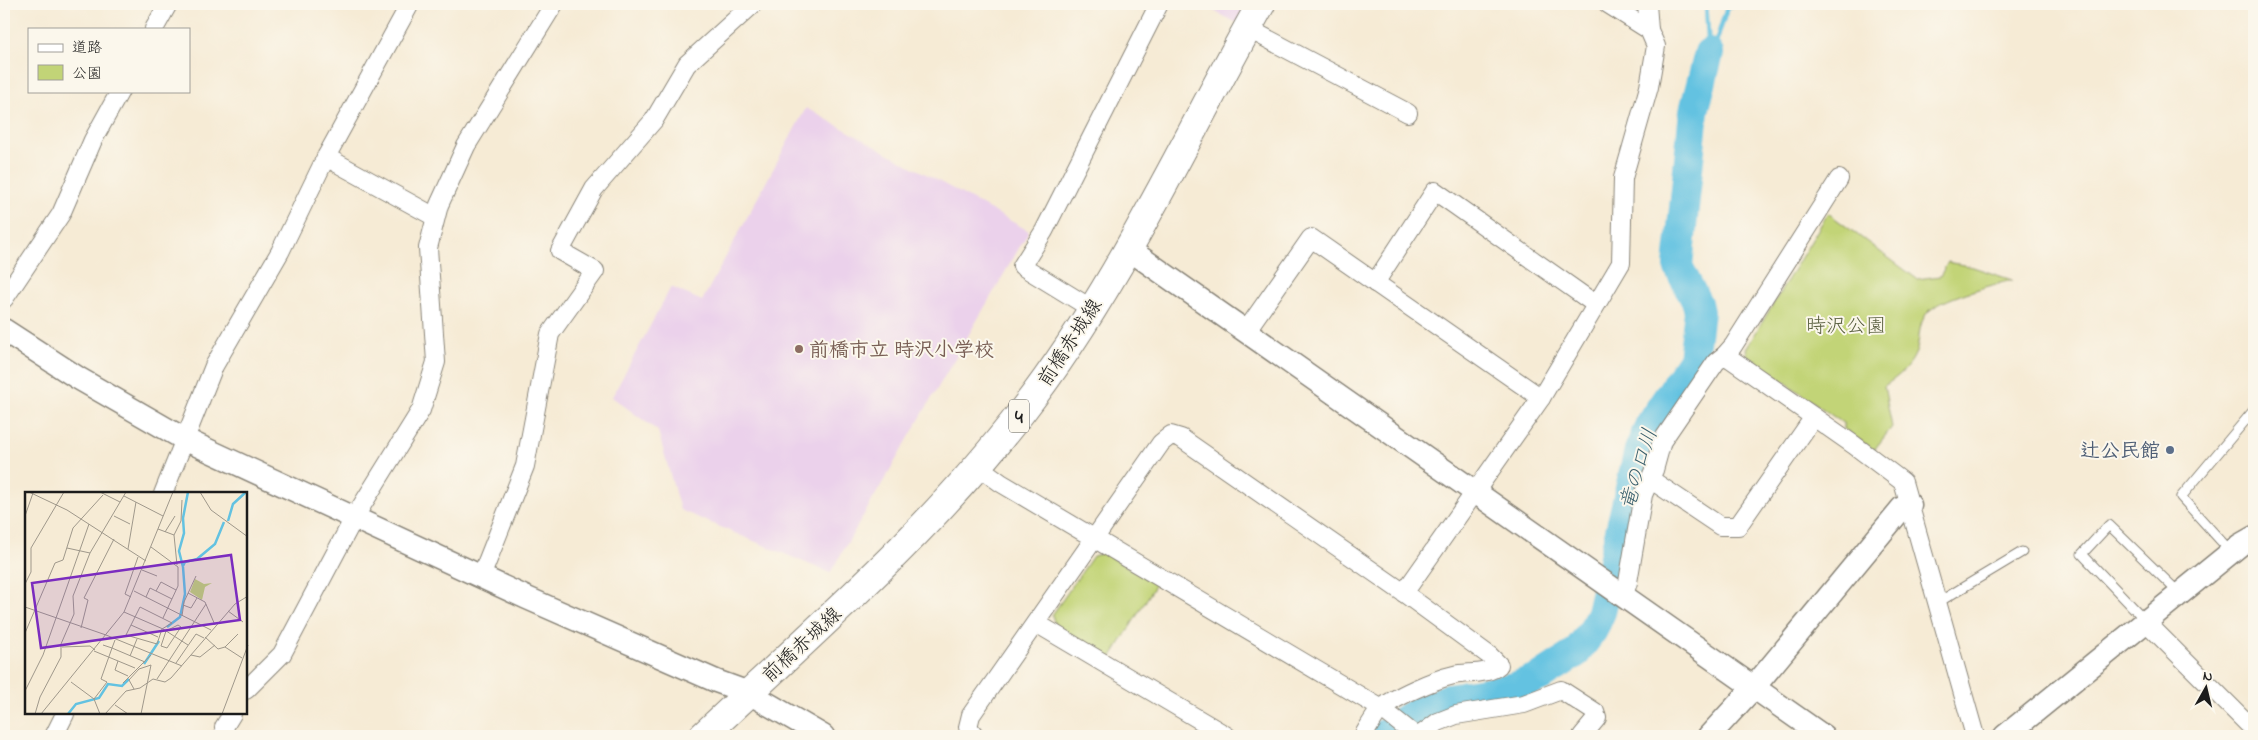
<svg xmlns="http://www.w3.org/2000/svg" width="2258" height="740" font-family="'Indie Flower','Klee One',sans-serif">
  <rect width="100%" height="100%" fill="#fbf7ec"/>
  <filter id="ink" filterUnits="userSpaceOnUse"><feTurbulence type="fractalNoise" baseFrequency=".02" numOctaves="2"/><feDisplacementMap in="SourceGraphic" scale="10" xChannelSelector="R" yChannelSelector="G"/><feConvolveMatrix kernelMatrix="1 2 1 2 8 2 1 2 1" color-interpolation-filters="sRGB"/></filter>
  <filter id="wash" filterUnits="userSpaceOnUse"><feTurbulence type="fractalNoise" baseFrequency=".0096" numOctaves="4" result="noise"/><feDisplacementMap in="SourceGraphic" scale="20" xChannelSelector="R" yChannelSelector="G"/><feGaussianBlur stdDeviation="1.12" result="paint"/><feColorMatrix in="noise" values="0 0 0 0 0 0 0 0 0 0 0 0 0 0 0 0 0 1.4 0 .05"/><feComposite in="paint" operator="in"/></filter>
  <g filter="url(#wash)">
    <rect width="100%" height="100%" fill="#f6ebd5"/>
    <!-- built -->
    <g fill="#ebd1eb">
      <path d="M1201,4H1251L1242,22H1235Z"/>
      <path d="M806,108L1029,231L830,573L680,510L658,431L612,397L671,287L702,301Z"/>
    </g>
    <!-- green -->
    <g fill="#c2d477" stroke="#6f784a">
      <path d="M1828,213L1917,279L1940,276L1948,262L1973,267L2012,280C1992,285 1940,298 1927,313C1918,324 1920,337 1917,349C1912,366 1898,377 1884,386L1892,427L1874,450L1844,429V424L1747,355L1746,349Z"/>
      <path d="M1104,553L1156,584L1111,658L1055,625L1052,615L1093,556Z"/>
    </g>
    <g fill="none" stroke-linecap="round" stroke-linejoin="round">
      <!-- stream -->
      <g stroke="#63c2e1" stroke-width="5">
        <path d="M1706,4L1709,53"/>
        <path d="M1709,53L1717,39L1727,8L1734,4"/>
      </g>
      <!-- river -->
      <path stroke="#63c2e1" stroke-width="30" d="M1384,736L1387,732L1414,713L1449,698L1515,687L1541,676L1576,653L1593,630L1601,612L1639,450L1650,424L1693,359L1699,312L1697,303L1678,266L1694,111L1709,53"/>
    </g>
  </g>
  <g filter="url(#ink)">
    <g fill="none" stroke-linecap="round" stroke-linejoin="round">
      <defs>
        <g id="service">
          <path d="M2231,552L2181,497L2254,410"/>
          <path d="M1937,603L2022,552"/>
          <path d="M2146,621L2082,554L2109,525L2180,594"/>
        </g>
        <g id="minor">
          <path d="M1647,4L1649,30"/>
          <path d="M1247,28L1408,113"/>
          <path d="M154,29L168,4"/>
          <path d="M326,157L435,217"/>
          <path d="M1375,283L1435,191L1595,304"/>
          <path d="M4,299L61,214L93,140L120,91"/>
          <path d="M1092,309L1022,266L1044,231L1159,4"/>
          <path d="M1246,331L1311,238L1541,398"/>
          <path d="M1725,355L1854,445L1903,482L1975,736"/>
          <path d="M979,467L1001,483L1382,709L1416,736"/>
          <path d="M1650,479L1720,526H1738L1814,417"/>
          <path d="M163,494L214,366L280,252L326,157L410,4"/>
          <path d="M481,577L525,466L550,334L595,271L560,251L594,189L654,120L687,64L753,4"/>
          <path d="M1404,593L1541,398L1621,263L1623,178L1649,87L1656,46L1649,30L1608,4"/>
          <path d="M1624,595L1628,582L1643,495L1654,470L1662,441L1716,362L1725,355L1733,346L1839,179"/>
          <path d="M2146,622L2254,730"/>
          <path d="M1036,623L1227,736"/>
          <path d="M246,690L282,654L354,518L421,410L436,362L428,248L439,205L466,146L554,4"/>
          <path d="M54,736L65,714"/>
          <path d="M226,736L224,727L232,714"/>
          <path d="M975,736L968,727L971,715L1161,443L1171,435L1181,438L1404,593L1490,656L1499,665C1488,675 1468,672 1454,675C1436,679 1393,697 1380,710C1373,718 1368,728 1363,736"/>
          <path d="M1419,736L1438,722L1456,715L1524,704L1561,690L1595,712L1597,718L1582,736"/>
        </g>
        <g id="tertiary">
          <path d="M1127,248L1823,736"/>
          <path d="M4,330L78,378L184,439L527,598L716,681L749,693L823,736"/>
          <path d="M1709,736L1754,687L1902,508L1910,505"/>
          <path d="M2005,736L2240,545L2254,537"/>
        </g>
        <path id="primary" d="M703,736C814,631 930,532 1023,410C1119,286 1184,140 1261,4"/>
      </defs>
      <!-- service casing -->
      <use href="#service" stroke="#898478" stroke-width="11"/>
      <!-- minor casing -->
      <use href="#minor" stroke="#898478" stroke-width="20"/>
      <!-- tertiary casing -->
      <use href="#tertiary" stroke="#898478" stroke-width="25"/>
      <!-- primary casing -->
      <use href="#primary" stroke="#898478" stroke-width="30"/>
      <!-- service -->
      <use href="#service" stroke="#fff" stroke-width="9"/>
      <!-- minor -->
      <use href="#minor" stroke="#fff" stroke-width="18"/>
      <!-- tertiary -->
      <use href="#tertiary" stroke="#fff" stroke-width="22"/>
      <!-- primary -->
      <use href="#primary" stroke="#fff" stroke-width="28"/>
    </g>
  </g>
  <!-- markers -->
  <circle fill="#8d6e63" stroke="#fbf7ec" stroke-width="2" cx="799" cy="349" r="5"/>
  <circle fill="#5c6f8a" stroke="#fbf7ec" stroke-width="2" cx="2170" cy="450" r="5"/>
  <g text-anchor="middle" stroke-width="4" stroke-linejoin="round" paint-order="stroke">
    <!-- shield labels -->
    <rect fill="#fbf7ec" stroke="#5f5e5a" stroke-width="1" x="1009" y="399.5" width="20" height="33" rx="4"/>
    <g font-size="19" font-weight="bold" fill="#1c1c1c">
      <text x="1019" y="423">4</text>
    </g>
    <!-- park labels -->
    <g font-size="20" fill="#565c3c" stroke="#fbf7ec">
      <text x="1846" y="332">時沢公園</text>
    </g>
    <!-- street labels -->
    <g font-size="20" fill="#1c1c1c" stroke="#fbf7ec">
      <text transform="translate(1069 342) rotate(-57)" y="7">前橋赤城線</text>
      <text transform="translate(801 644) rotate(-43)" y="7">前橋赤城線</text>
    </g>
    <!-- education labels -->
    <g font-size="20" font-weight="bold" fill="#785e54" stroke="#fbf7ec" text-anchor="start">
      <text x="809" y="356">前橋市立 時沢小学校</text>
    </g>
    <!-- service labels -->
    <g font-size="20" font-weight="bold" fill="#4e5e75" stroke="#fbf7ec" text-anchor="end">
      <text x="2160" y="457">辻公民館</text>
    </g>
    <!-- water labels -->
    <g font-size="21" font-style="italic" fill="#385e6b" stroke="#fbf7ec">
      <text transform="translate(1638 469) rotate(-73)" y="7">竜の口川</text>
    </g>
  </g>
  <!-- overview -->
  <g transform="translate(25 492)">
    <rect width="222" height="222" fill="#f6ebd5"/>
    <path d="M170,87L179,92L187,91L180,95L177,108L165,100Z" fill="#c2d477"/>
    <path fill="none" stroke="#63c2e1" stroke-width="2.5" d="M203,29L208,12L221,0M158,74L160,70L172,67L190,52L199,30M158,75L154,59L159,41L158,26L163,0M142,135L155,125L160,102L158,75M119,172L134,149M43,222L51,212L74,206L83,192L97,194L104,187"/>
    <path fill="none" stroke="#9f988b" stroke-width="1" d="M4,0L42,18L121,69M75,0L95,10M175,0L186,18L223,45M99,4L138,24M0,24L8,1M89,24L105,32M133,37L149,43M140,40L150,24M126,55L153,75V94L138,126M42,56L65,61M103,57L111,10M152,73L149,43L156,29L157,8M117,78L132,84M0,92L6,80V56L39,0M109,99L186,138M131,99L136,90L151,98M163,101L180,110L190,133M106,105L100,102L113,65M121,105L125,96L147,107M158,113L166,116L172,106M0,115L81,143L157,174M115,115L147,131L137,137L132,152L101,143ZM203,119L218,130M99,120L138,137L163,153M157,124L159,110L171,84M106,133L133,145M153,133L156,135L142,156L136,154L141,139ZM56,136L63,108L59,106L89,47M0,141L30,71L38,68L48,36L78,3M180,145L193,157L200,155L217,166M78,153L87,156L90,148M37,155L65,154L70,158M200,155L213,142M69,159L110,176M166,163L175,165L190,153M105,164L112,147M93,169L90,178L103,184M151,171L171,142L179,146M132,187L181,112M46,190L69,207M98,191L126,163M109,197L104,188L114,177L126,173L116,222M0,199L18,163L64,32M69,207L82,190L76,187L87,156L120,170M69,207L75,222M90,213L103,222M10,222L15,205L36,165V152L49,122L48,104L65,61L101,0M16,222L99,120L148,0M80,222L101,199L115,196L128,187L140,190L146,186L210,112L223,104M197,222L223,153"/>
    <path fill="#7b2cbf" fill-opacity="0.15" stroke="#7b2cbf" stroke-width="2.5" d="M206,63L215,128L16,156L7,91Z"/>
    <rect width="222" height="222" fill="none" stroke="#1c1c1c" stroke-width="2.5"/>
  </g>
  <!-- margin -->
  <rect width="2258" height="740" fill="none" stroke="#fbf7ec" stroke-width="20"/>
  <!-- legend -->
  <rect x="28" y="28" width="162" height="65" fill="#fbf7ec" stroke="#a29f99"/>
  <rect x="38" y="44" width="25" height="8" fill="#ffffff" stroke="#a29f99"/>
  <text x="72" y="52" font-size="15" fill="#1c1c1c">道路</text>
  <rect x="38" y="65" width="25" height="15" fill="#c2d477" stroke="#a29f99"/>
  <text x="72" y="78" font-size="15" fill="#1c1c1c">公園</text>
  <!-- north arrow -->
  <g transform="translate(2206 688) rotate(8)" stroke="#fbf7ec" stroke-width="4" paint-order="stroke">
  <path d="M0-4L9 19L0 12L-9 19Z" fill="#1c1c1c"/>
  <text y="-8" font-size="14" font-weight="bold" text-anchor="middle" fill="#1c1c1c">N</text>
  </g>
</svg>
